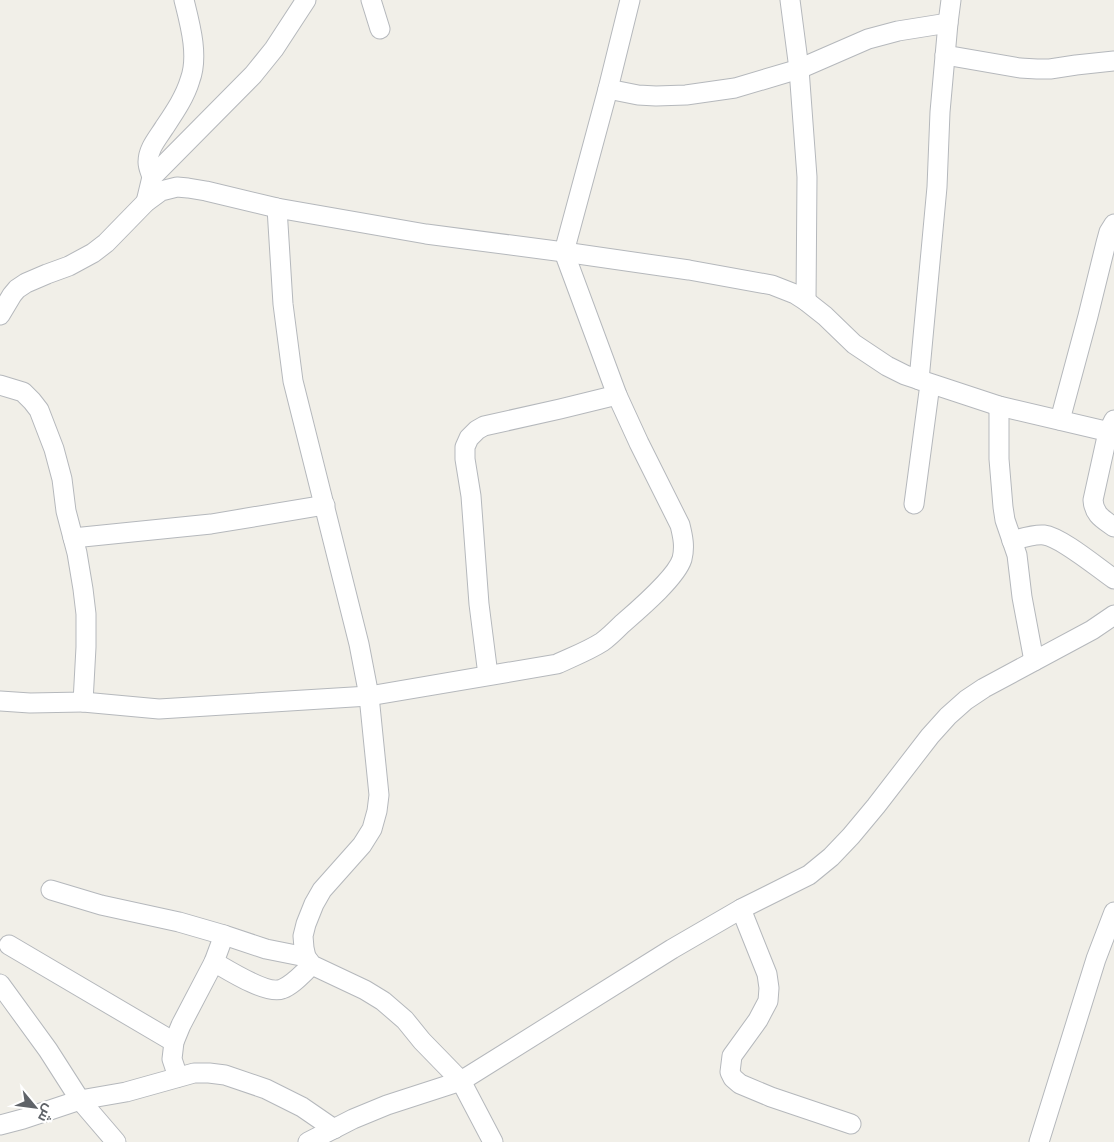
<svg xmlns="http://www.w3.org/2000/svg" width="1114" height="1142" font-family="'Fira Sans',Cairo,sans-serif">
  <rect width="100%" height="100%" fill="#f1efe8"/>
  <g fill="none" stroke-linecap="round" stroke-linejoin="round">
    <defs>
      <g id="minor">
        <path d="M371,0L380,29"/>
        <path d="M790,0L799,69L807,177L806,301"/>
        <path d="M945,55L1020,68L1037,69H1050L1076,65L1114,61"/>
        <path d="M608,89L638,95L656,96L686,95L735,88L799,69L868,39L898,31L948,23"/>
        <path d="M152,177C151,173 148,168 148,162C148,149 157,139 164,128C174,113 185,97 190,80C199,56 190,24 184,0"/>
        <path d="M146,202L152,177L253,75L274,49L306,0"/>
        <path d="M277,208L283,304L293,381L359,644L369,696L379,795L377,811L372,829L362,845L322,890L314,904L306,924L303,936L304,948L306,957L312,965L365,990L383,1001L405,1020L422,1041L461,1081L493,1142"/>
        <path d="M0,315L12,295L17,289L26,283L47,274L69,266L93,253L106,243L146,202L161,191L177,187L188,188L206,191L277,208L426,234L564,252L689,270L772,285L795,294L806,301L825,316L854,344L887,366L905,375L999,406L1114,433"/>
        <path d="M919,380L937,187L940,112L948,23L951,0"/>
        <path d="M0,385L23,392L32,401L39,410L54,449L62,479L66,511L77,553L83,589L86,614V647L83,702L30,703L0,701"/>
        <path d="M999,406V459L1003,507L1005,520L1017,555L1022,597L1034,661"/>
        <path d="M1060,420L1088,316L1106,243L1109,232L1114,224"/>
        <path d="M1114,420L1108,432L1093,500C1094,515 1103,519 1114,527"/>
        <path d="M914,504L930,384"/>
        <path d="M73,538L211,524L325,505"/>
        <path d="M1012,541C1022,538 1034,534 1044,535C1061,537 1098,568 1114,579"/>
        <path d="M488,675L479,604L471,496L465,459V447L469,438L477,430L484,426L560,409L617,395"/>
        <path d="M83,702L159,709L369,696L557,664C572,657 588,651 602,642C609,637 616,630 622,624C638,610 676,578 682,559C685,547 683,537 680,525L639,443L617,395L564,252L608,89L630,0"/>
        <path d="M51,890L101,905L179,922L224,935L266,949L306,957"/>
        <path d="M741,909L767,974L769,988L768,1001L758,1020L732,1056L730,1072L733,1078L740,1084L771,1097L851,1124"/>
        <path d="M9,945L174,1042"/>
        <path d="M214,962C228,970 267,995 282,989C293,985 303,973 312,965"/>
        <path d="M0,984L48,1050L80,1100L116,1142"/>
        <path d="M178,1077L172,1059L174,1042L181,1025L214,962L224,935"/>
        <path d="M0,1125L23,1119L80,1100L126,1092L194,1073H209L225,1075L266,1089L302,1107L334,1129"/>
        <path d="M308,1142L353,1119L387,1105L461,1081L672,949L741,909L809,875L831,857L851,836L876,806L930,736L948,716L966,700L984,688L1092,630L1114,615"/>
        <path d="M1039,1142L1096,959L1114,912"/>
      </g>
    </defs>
    <!-- minor casing -->
    <use href="#minor" stroke="#b5b8bc" stroke-width="21"/>
    <!-- minor -->
    <use href="#minor" stroke="#fff" stroke-width="19"/>
  </g>
  <!-- north arrow -->
  <g transform="translate(35 1107) rotate(119)" stroke="#ffffff" stroke-width="4" paint-order="stroke">
  <path d="M0-4L9 19L0 12L-9 19Z" fill="#5f6368"/>
  <text y="-8" font-size="14" font-weight="bold" text-anchor="middle" fill="#5f6368">ش</text>
  </g>
</svg>
